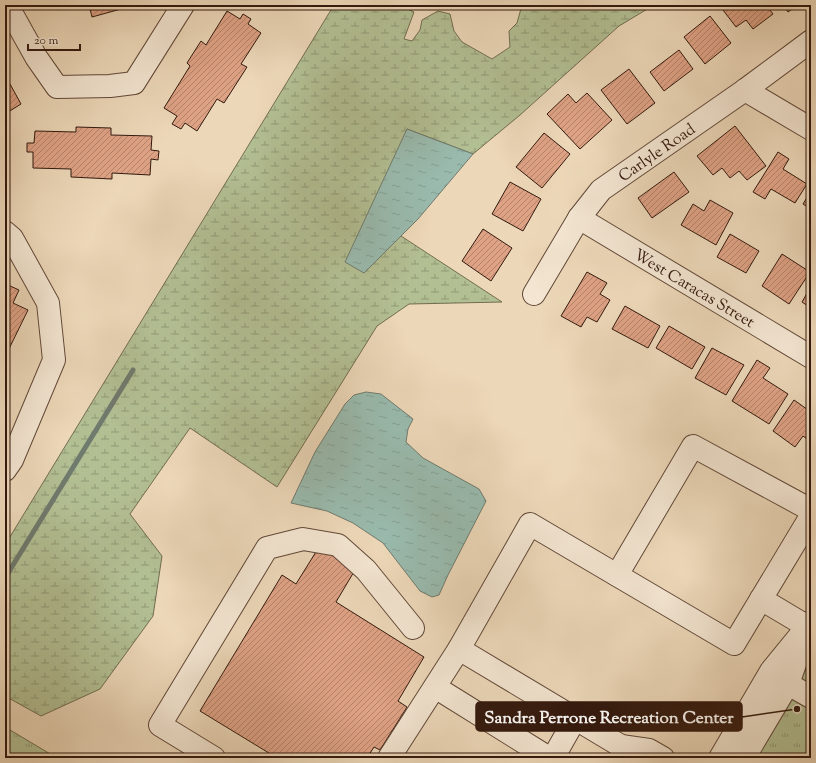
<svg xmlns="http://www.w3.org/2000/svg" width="816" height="763" font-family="'Sorts Mill Goudy',serif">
  <defs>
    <pattern id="wetland-marsh" width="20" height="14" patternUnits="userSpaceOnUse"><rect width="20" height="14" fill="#b2bf93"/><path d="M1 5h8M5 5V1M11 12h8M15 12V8" fill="none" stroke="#919a76"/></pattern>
    <pattern id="park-tufts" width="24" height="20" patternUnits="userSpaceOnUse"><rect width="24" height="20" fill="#b2bf93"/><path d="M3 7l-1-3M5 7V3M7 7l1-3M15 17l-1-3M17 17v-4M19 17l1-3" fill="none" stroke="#919a76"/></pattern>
    <pattern id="water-ripples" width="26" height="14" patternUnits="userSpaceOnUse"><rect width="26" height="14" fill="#99baad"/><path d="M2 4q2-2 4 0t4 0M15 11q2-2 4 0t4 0" fill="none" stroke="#849f94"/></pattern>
    <pattern id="building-hatch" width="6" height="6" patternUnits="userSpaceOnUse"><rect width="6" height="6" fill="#dea285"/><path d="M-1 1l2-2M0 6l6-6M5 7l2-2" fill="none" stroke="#b5836b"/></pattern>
  </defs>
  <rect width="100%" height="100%" fill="#ecd7b8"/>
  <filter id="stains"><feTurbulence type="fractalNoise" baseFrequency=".005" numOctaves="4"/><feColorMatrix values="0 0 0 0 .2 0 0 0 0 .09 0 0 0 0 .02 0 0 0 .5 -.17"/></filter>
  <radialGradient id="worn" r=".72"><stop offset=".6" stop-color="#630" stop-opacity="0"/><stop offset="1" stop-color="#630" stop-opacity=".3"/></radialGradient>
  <!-- wetland -->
  <path fill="url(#wetland-marsh)" stroke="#726c50" d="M334,5H399L414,12L404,39L412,41L420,30L422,20L438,11L450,14L454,31L462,42L492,59L510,47L509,31L517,23L522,5H654L619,26L520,115L473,154L407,129L364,273L401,236L502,302L409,304L377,326L277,487L190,428L130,514L162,556L153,616L100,689L41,716L5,696V545Z"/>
  <!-- park -->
  <g fill="url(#park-tufts)" stroke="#726c50">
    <path d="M811,660V758H754Z"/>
    <path d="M5,727L57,758H5Z"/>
  </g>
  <!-- water -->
  <g fill="url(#water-ripples)" stroke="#707a6d">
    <path d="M407,129L473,154L418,219L364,273L345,262Z"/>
    <path d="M366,392L381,394L413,419L408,429L406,442L423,458L479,489L486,501L448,575L439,595L432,597L420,591L383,543L353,523L327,511L291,503L315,452L345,404L354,395Z"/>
  </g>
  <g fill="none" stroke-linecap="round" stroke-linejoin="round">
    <!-- stream -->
    <path stroke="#707a6d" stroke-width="5" d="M5,578L133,370"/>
  </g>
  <!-- building -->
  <g fill="url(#building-hatch)" stroke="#33190e">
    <path d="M89,5H120L121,9L92,17Z"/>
    <path d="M729,5H766L773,14L753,29L746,20L736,27L723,10Z"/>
    <path d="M783,5H798L788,12Z"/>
    <path d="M227,11L240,19L243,14L251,19L248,24L261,33L241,64L247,67L224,103L217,99L197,131L185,123L181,129L172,124L177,116L164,108L190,66L187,63L201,41L206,45Z"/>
    <path d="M710,16L731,43L705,64L684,37Z"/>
    <path d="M679,50L693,69L664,91L650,72Z"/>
    <path d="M629,69L655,103L627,124L601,90Z"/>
    <path d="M10,84L21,104L5,114V86Z"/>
    <path d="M587,93L612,120L580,149L547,114L568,94L576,103Z"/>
    <path d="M735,126L766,166L747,180L739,171L730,178L722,168L713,175L697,156Z"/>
    <path d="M76,127L111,128V135L152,136L151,150L159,151L158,160L151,159L150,175L112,173V179L71,177V169L33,168V152H27V143H34L35,131L76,132Z"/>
    <path d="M544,133L570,154L542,188L516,167Z"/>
    <path d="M778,152L789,159L783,169L807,184L795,203L771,189L765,199L753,192Z"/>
    <path d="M674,172L689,192L652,218L638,198Z"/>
    <path d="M510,182L541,199L523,231L492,214Z"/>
    <path d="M811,191V209L803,204Z"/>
    <path d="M710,200L733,213L716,245L681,225L693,204L704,211Z"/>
    <path d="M483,229L512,248L491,281L462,261Z"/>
    <path d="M730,234L759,251L746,273L717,257Z"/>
    <path d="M782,254L810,272L789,304L762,286Z"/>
    <path d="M587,272L607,283L600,294L610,300L597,322L587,317L581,327L561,316Z"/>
    <path d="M8,285L19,290L13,303L28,310L5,357V291Z"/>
    <path d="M810,288L811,289V308L802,302Z"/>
    <path d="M625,306L660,326L648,348L612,329Z"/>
    <path d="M669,326L705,347L692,369L656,348Z"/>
    <path d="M712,348L744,365L726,395L695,378Z"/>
    <path d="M757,360L770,368L763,378L788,394L769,424L732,401Z"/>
    <path d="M794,400L811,412V442L803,436L795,447L773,431Z"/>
    <path d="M319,547L355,570L336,602L424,657L398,701L407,707L380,750L374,747L367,758H277L200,711L282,575L296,584Z"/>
  </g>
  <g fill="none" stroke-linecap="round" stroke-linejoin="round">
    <defs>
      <g id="minor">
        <path d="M7,5L36,57L57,87L110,86L134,83L183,5"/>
        <path d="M745,90L811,129"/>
        <path id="s1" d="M579,218L811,357"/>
        <path d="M5,232L12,238L48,303L54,360L12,460L5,470"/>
        <path id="s2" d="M534,294L579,218L601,190L745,90L811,41"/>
        <path d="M617,575L693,446L811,510"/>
        <path d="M761,599L808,627"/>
        <path d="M788,684L811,697"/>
        <path d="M435,687L549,758"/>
        <path d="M621,746L649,750L663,758"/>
        <path d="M214,758L160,725L267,548L303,539L338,545L366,570L413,628"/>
        <path d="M389,758L459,649"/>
        <path d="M553,758L575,719"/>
        <path d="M629,758L621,746L459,649L530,524L734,644L811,516"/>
        <path d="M720,758L771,671L811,622"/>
        <path d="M744,758L788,684L803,641"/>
      </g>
    </defs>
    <!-- minor casing -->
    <use href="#minor" stroke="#614838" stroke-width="24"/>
    <!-- minor -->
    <use href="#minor" stroke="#f3e5d1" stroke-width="22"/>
  </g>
  <g text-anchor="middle" stroke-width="3" stroke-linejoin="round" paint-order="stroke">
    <!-- street labels -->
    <g font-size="16" fill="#33190e" stroke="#f3e5d1">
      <text dy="6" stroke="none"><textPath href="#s2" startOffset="191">Carlyle Road</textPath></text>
      <text dy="6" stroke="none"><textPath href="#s1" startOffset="135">West Caracas Street</textPath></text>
    </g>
  </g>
  <!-- callouts -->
  <path fill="none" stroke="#33190e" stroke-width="1.5" d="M797 709L742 717"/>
  <circle fill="#33190e" stroke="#f3e5d1" stroke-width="1.5" cx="797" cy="709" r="4"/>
  <rect fill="#33190e" stroke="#33190e" stroke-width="1.5" x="476" y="702" width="266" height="29" rx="4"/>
  <g font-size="17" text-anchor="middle" font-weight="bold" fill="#fff">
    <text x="609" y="723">Sandra Perrone Recreation Center</text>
  </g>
  <!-- margin -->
  <rect width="816" height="763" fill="none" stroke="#ecd7b8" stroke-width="20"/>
  <rect x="6" y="6" width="804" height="751" fill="none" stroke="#33190e" stroke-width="2"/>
  <rect x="10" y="10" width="796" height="743" fill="none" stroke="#33190e"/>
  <!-- scale -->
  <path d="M28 44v6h52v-6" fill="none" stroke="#33190e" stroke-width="2"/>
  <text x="34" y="44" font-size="12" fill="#33190e" stroke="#f3e5d1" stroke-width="3" paint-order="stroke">20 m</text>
  <rect width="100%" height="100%" filter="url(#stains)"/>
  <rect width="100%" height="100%" fill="url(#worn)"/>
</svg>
